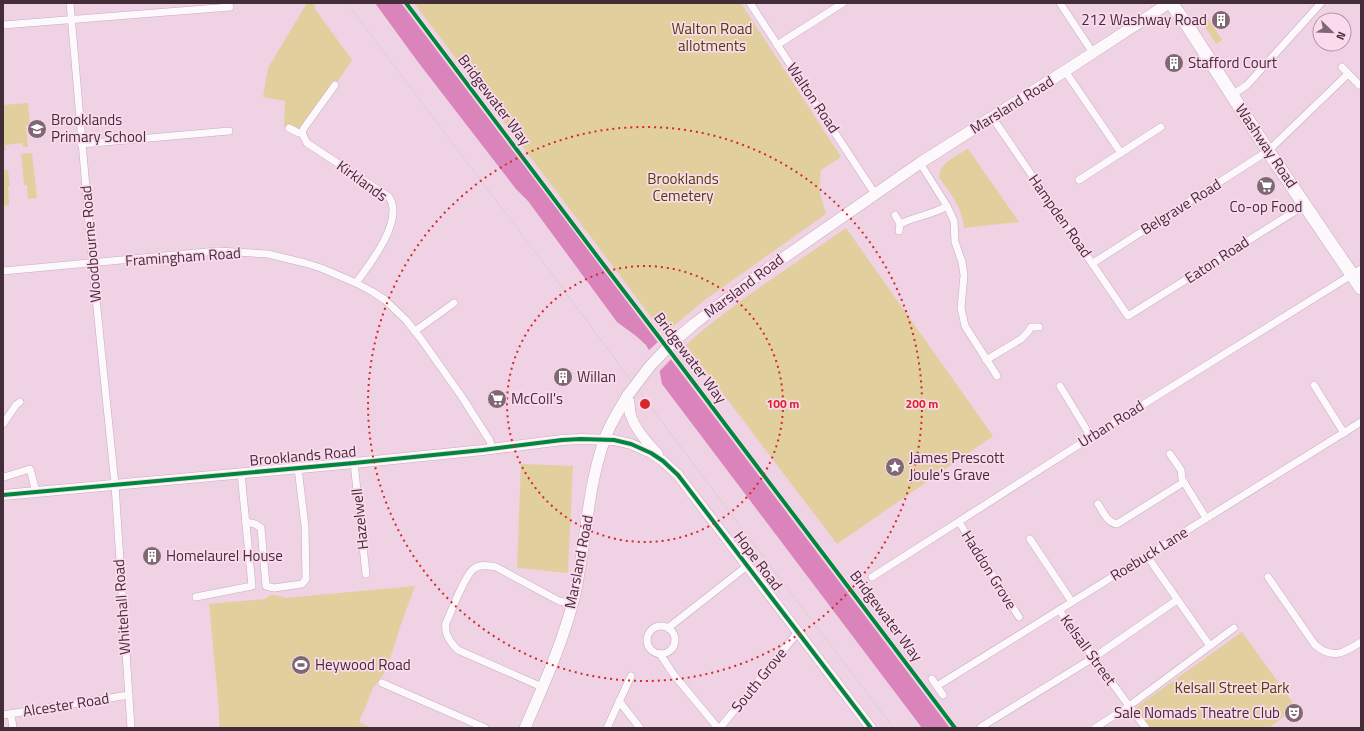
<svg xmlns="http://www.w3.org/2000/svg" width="1364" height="731" font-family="'Titillium Web',sans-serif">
  <rect width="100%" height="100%" fill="#efd2e3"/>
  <!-- green -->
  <g fill="#e2cf9e">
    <path d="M307,3H315V9L352,60L337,82L334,83L301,132L284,127L285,101L263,97L268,68Z"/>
    <path d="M414,3H741L841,157L821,170L819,190L826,214L706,299L664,334Z"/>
    <path d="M1206,15L1222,40L1216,44L1204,25Z"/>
    <path d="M28,103L30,126H26L28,147H23L22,143L5,145L6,150H3V105Z"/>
    <path d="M968,149L1019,222L964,228C962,206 951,195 939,177C940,162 956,156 968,149Z"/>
    <path d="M32,153L37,198L28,199L27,185H24L21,154Z"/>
    <path d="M3,170H8L10,186H8L9,205L3,206Z"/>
    <path d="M846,228L993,436L837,544L686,345C735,301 792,266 846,228Z"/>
    <path d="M521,464L573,466L568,573L517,568Z"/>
    <path d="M415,586L401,624L392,653L383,675L373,688L359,722L372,728H219V709L209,604L265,599C273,592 275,595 285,598Z"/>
    <path d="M1242,632L1296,707L1269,728H1151L1135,708Z"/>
  </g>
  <!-- water -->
  <path fill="#db84bc" d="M375,3H401L950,728H922L662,384L659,368L646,345L636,336L617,322L528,201L516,189L418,62Z"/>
  <!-- pier -->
  <path fill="#efd2e3" d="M660,340L673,357L658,373L657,368L647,352Z"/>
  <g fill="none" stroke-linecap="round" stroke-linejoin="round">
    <defs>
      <g id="street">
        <path d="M70,3L93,269L115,485L131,728"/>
        <path d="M750,3L875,194"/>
        <path d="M1060,3L1093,53"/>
        <path d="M3,25L230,7"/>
        <path d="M777,45L843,3"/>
        <path d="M1342,67L1359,85"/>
        <path d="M1065,71L1121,153"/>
        <path d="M335,85L304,128L302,133L307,143L389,197C405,220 369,265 356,283"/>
        <path d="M1232,95L1247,85L1321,3"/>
        <path d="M992,117L1128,316L1305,205"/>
        <path d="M289,128L299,133H302"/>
        <path d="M81,144L229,131"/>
        <path d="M920,163L947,206L954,221L955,242L962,262L964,275L961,308L965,326L997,376"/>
        <path d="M1079,180L1161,127"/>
        <path d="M895,215L900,224L899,231"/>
        <path d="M900,224C916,216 932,215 947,206"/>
        <path d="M1093,263L1268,151L1348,74"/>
        <path d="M3,271L218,251L268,254L305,263L321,268L356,283L373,292L385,300L406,320L421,339L462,397L490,441L492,449"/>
        <path d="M415,331L454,303"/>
        <path d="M986,360L1021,339L1028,332L1031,327H1039"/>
        <path d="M1314,385L1344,433"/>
        <path d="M1060,386L1091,437"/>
        <path d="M3,424L16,405L20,402"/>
        <path d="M1170,454L1181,470L1182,479L1206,518"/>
        <path d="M354,463L366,574"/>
        <path d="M3,476L4,477L30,469L36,492"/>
        <path d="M1098,504C1103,511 1107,523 1117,524L1184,482"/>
        <path d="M246,522L255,524L261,528L266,586L274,588L302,584L306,579L305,526L298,468"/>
        <path d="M959,522L1019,617"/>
        <path d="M1030,539L1072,602"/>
        <path d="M1147,556L1210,646"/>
        <path d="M872,577L1091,437L1361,269"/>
        <path d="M1268,577L1315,645C1333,660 1344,653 1361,642"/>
        <path d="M196,597L252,586L241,473"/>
        <path d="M1059,610L1129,706L1146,728"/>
        <circle cx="661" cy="640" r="14"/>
        <path d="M668,628L747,566"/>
        <path d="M660,654L674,675L718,728"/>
        <path d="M932,679L943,695"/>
        <path d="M382,683L485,728"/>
        <path d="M937,686L1361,422"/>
        <path d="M542,687L458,650C450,642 444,634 446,623C451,612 466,572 475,568C481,564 489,566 496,567L559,601L572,604"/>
        <path d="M619,701L640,728"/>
        <path d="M11,714L13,728"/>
        <path d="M3,715L129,695"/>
        <path d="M981,727L1093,658L1177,600"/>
        <path d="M607,728L631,676"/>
        <path d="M720,728L798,632"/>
        <path d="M1095,728L1129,706L1234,628"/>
      </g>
      <g id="secondary">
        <path d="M630,413C635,430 647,442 658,454"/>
        <path d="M3,495L354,463L483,450L562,440L581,439L614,440L631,444L651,453L663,461L678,475L871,728"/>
      </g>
      <g id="primary">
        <path d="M673,342L694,324L753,279L920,163L1065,71L1169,3"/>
        <path d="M628,395L630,413"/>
        <path d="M525,728C544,684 564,640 575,594C586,543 587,490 604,441C609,425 619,410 628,395"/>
      </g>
      <path id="highway" d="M1171,3L1189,28L1268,151L1361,288"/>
    </defs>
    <!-- street casing -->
    <use href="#street" stroke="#c4aebb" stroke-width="8"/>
    <!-- secondary casing -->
    <use href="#secondary" stroke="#c4aebb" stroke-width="11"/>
    <!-- primary casing -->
    <use href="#primary" stroke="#c4aebb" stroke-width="12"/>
    <!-- highway casing -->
    <use href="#highway" stroke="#c4aebb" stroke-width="14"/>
    <!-- street -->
    <use href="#street" stroke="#fdf8fb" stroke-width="7"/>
    <!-- secondary -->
    <use href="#secondary" stroke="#fdf8fb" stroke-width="10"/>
    <!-- primary -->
    <use href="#primary" stroke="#fdf8fb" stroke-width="11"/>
    <!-- highway -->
    <use href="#highway" stroke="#fdf8fb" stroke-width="13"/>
    <!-- tram -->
    <path stroke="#dad1d6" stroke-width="1" d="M347,3C413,92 481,180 548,269C662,422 777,576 894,728"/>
    <defs>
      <path id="primary-bridge" d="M628,395L650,366L673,342"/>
    </defs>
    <!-- primary-bridge casing -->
    <use href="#primary-bridge" stroke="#c4aebb" stroke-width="12" stroke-linecap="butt"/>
    <!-- primary-bridge -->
    <use href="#primary-bridge" stroke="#fdf8fb" stroke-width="11"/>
    <defs>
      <g id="cycleway">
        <path d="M406,3L600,260L675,358L955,728"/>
        <path d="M3,495L354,463L483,450L562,440L581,439L614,440L631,444L651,453L663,461L678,475L871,728"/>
      </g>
    </defs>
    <!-- cycleway casing -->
    <use href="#cycleway" stroke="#fcdaed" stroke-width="6"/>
    <!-- cycleway -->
    <use href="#cycleway" stroke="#00873e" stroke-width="4"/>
  </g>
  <!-- distance rings -->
  <g fill="none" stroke="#d62828" stroke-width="2" stroke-dasharray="2 4">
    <circle cx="645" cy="404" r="138"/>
    <circle cx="645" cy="404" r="277"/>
  </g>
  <!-- icons -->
  <defs>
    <symbol id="building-disc" viewBox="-11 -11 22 22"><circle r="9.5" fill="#7f6774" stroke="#fcdaed"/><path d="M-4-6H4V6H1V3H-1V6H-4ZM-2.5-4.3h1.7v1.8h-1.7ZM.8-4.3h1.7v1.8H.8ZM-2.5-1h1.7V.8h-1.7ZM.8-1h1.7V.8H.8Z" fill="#fff"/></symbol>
    <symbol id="school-disc" viewBox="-11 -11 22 22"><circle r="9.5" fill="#7f6774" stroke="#fcdaed"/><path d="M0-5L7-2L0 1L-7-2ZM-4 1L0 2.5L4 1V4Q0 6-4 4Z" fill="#fff"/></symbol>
    <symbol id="supermarket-disc" viewBox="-11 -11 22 22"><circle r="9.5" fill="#7f6774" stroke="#fcdaed"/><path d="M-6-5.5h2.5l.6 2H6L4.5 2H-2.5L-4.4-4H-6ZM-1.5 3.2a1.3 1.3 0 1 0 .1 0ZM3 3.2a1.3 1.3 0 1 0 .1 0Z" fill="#fff"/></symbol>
    <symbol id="sight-disc" viewBox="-11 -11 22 22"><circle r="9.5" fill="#7f6774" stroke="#fcdaed"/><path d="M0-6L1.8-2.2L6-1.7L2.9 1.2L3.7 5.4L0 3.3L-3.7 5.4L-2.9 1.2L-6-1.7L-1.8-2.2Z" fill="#fff"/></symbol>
    <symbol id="stadium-disc" viewBox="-11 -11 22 22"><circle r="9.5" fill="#7f6774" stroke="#fcdaed"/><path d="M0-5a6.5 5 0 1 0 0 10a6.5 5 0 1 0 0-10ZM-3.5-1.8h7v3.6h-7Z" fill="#fff"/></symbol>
    <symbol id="theatre-disc" viewBox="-11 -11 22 22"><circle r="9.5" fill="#7f6774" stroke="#fcdaed"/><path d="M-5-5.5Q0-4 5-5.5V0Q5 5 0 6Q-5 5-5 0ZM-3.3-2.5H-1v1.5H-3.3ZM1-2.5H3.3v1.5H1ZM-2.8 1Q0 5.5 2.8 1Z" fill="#fff"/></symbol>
  </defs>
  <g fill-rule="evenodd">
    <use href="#building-disc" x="1210" y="9" width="22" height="22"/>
    <use href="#building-disc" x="1163" y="52" width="22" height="22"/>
    <use href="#school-disc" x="26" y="118" width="22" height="22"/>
    <use href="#supermarket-disc" x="1255" y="175" width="22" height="22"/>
    <use href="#building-disc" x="552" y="366" width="22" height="22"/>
    <use href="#supermarket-disc" x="486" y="388" width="22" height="22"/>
    <use href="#sight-disc" x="884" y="456" width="22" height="22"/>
    <use href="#building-disc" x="141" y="545" width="22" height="22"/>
    <use href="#stadium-disc" x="290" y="654" width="22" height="22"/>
    <use href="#theatre-disc" x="1283" y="702" width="22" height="22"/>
  </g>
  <g text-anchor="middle" stroke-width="3.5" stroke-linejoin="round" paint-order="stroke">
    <!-- poi labels -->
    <g font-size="15" fill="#422d39" stroke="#fcdaed" text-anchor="start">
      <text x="1207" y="25" text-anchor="end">212 Washway Road</text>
      <text x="1188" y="68">Stafford Court</text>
      <text x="51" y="125">Brooklands<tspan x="51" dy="17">Primary School</tspan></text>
      <text x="1266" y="212" text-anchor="middle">Co-op Food</text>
      <text x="577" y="382">Willan</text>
      <text x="511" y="404">McColl's</text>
      <text x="909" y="463">James Prescott<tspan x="909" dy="17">Joule's Grave</tspan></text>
      <text x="166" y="561">Homelaurel House</text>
      <text x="315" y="670">Heywood Road</text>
      <text x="1280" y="718" text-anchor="end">Sale Nomads Theatre Club</text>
    </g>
    <!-- park labels -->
    <g font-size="15" fill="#4a4304" stroke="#fcdaed">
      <text x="712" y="34">Walton Road<tspan x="712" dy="17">allotments</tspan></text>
      <text x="683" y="184">Brooklands<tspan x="683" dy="17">Cemetery</tspan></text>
      <text x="1232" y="693">Kelsall Street Park</text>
    </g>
    <!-- street labels -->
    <g font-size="15" fill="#422d39" stroke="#fcdaed">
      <text transform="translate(813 98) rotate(56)" y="5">Walton Road</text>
      <text transform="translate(494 100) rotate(53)" y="5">Bridgewater Way</text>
      <text transform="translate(1012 105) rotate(-32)" y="5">Marsland Road</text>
      <text transform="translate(1266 146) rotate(56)" y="5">Washway Road</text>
      <text transform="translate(362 181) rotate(36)" y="5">Kirklands</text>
      <text transform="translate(1181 207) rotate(-32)" y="5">Belgrave Road</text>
      <text transform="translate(1060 216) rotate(55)" y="5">Hampden Road</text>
      <text transform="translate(91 244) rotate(-95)" y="5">Woodbourne Road</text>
      <text transform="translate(183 257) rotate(-4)" y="5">Framingham Road</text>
      <text transform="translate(1217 260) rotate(-33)" y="5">Eaton Road</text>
      <text transform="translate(744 286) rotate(-37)" y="5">Marsland Road</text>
      <text transform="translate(690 358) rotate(53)" y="5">Bridgewater Way</text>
      <text transform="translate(1111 424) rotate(-32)" y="5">Urban Road</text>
      <text transform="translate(303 456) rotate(-5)" y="5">Brooklands Road</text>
      <text transform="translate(360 519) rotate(-96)" y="5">Hazelwell</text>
      <text transform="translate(1149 554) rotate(-32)" y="5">Roebuck Lane</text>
      <text transform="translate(758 561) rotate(53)" y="5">Hope Road</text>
      <text transform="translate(579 562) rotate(-79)" y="5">Marsland Road</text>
      <text transform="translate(989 570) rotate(58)" y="5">Haddon Grove</text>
      <text transform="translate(122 607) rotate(-94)" y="5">Whitehall Road</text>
      <text transform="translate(886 616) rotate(53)" y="5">Bridgewater Way</text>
      <text transform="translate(1088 650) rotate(54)" y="5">Kelsall Street</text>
      <text transform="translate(759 680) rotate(-51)" y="5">South Grove</text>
      <text transform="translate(66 705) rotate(-9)" y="5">Alcester Road</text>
    </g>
  </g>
  <circle cx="645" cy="404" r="6" fill="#d62828" stroke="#fcdaed" stroke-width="2"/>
  <g font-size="12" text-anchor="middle" font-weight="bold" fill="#d62828" stroke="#fcdaed" stroke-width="3.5" stroke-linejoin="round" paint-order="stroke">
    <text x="783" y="408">100 m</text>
    <text x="922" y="408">200 m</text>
  </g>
  <!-- border -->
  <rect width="1364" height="731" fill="none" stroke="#422d39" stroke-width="8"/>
  <!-- north arrow -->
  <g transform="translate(1332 32) rotate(113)"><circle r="19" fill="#fcdaed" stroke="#b295a5"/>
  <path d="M0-3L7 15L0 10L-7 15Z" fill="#7f6774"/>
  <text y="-6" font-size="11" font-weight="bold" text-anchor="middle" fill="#422d39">N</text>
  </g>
</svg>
